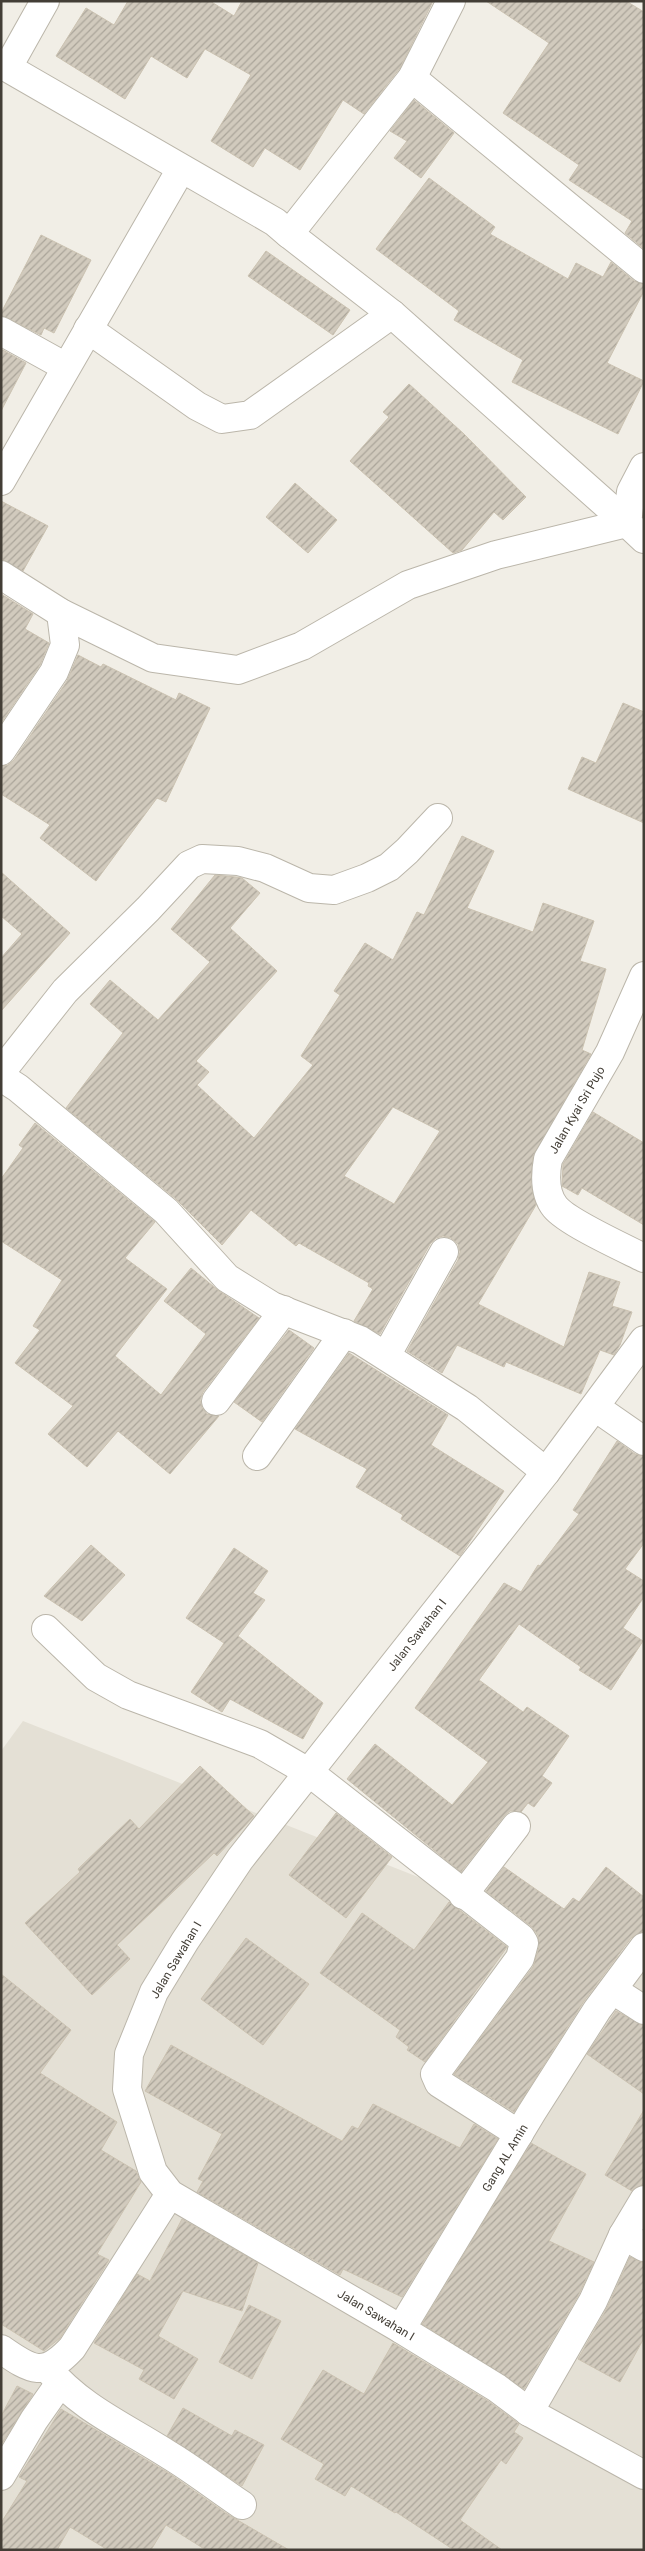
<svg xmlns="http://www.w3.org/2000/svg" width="645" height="2551" font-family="Roboto,sans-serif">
  <defs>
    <pattern id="building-hatch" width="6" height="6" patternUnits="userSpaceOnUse" patternTransform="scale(1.25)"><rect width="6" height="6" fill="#d1cabd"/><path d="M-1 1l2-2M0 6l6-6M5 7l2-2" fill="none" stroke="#aba59a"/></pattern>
  </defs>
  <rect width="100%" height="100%" fill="#f1eee6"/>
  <!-- residential -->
  <path fill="#e4e0d5" d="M23,1721L644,1966V2550H1V1751Z"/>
  <!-- building -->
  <g fill="url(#building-hatch)" stroke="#cbc2b1" fill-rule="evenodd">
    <path d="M128,1H210L234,16L242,1H433L400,68L364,114L343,100L300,170L265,148L253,167L211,141L251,75L205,49L187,78L151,56L125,99L56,56L86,8L114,25Z"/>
    <path d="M486,1H626L644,12V249L625,233L632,221L569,180L579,165L503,113L549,43Z"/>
    <path d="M414,100L454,133L421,178L394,158L407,141L390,131Z"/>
    <path d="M429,178L495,227L490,234L568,279L576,263L603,277L611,262L634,281L644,284V291L607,363L644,381L618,434L512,382L523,360L454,320L459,311L376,249Z"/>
    <path d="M41,235L91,260L54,333L44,328L41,335L1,315V313Z"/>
    <path d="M266,251L350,310L333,335L248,276Z"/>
    <path d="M1,349L26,363L1,411Z"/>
    <path d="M409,384L464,434L526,497L503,520L494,512L462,550L453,553L350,461L389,417L383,412Z"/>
    <path d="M295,483L337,520L308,553L266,517Z"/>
    <path d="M1,501L48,526L23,571L1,559Z"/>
    <path d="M1,594L33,614L25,629L49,643L40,665L1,723Z"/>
    <path d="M78,655L101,667L103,664L176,700L179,693L210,708L166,802L157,798L96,881L40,838L50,825L1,794V766L8,765L14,760L67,681Z"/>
    <path d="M623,703L644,712V823L568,789L582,757L596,763Z"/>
    <path d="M462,836L494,851L467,908L533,932L543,903L594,921L580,961L606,969L582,1050L591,1054L533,1156L531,1184L536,1205L478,1304L564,1347L589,1272L620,1282L612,1306L632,1312L620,1345L614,1355L600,1350L581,1394L506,1362L504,1367L457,1345L442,1373L407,1351L458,1260L460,1252L458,1244L451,1238L443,1236L436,1238L430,1244L380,1334L354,1321L373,1289L368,1286L369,1283L299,1243L296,1246L251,1210L222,1245L176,1199L66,1108L123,1033L90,1004L110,980L158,1020L210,962L171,929L215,875L236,877L242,878L260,893L230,928L277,971L196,1061L209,1072L197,1085L254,1138L313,1065L301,1056L340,995L334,991L365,943L393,960L417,912L424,915ZM393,1107L440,1131L394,1204L344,1176Z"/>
    <path d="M1,872L70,933L1,1011V958L22,934L1,916Z"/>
    <path d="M593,1112L644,1143V1225L582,1188L578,1195L562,1186L563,1164Z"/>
    <path d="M35,1123L155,1222L125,1258L167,1289L115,1356L161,1395L206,1334L164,1301L191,1268L219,1291L259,1318L203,1392L200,1400L202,1408L207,1414L219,1416L170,1474L118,1431L87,1467L48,1434L73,1406L15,1363L40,1330L33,1326L62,1280L1,1241V1179L23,1148L19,1145Z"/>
    <path d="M289,1330L314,1348L262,1422L234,1402Z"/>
    <path d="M349,1353L448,1415L431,1445L504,1491L460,1556L401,1519L403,1515L356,1487L367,1469L295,1429Z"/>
    <path d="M617,1441L635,1454L644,1456V1543L625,1569L644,1581V1597L623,1628L643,1641L611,1690L579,1670L581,1667L519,1624L479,1680L523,1712L527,1707L569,1736L542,1776L552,1783L534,1807L528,1803L521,1812L510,1811L504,1816L461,1872L347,1779L375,1744L452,1805L488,1762L415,1708L504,1583L521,1592L538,1565L540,1566L579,1514L573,1510Z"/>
    <path d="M91,1545L125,1575L82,1621L44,1596Z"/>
    <path d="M234,1548L268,1571L253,1593L265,1600L238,1636L323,1703L303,1739L230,1699L222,1712L191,1692L224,1643L186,1618Z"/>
    <path d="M200,1766L254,1816L217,1856L214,1853L117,1945L130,1959L92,1995L25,1923L80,1872L78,1869L130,1819L139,1829Z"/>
    <path d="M336,1813L392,1857L346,1918L289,1875Z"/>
    <path d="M504,1867L564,1909L573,1898L579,1902L606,1867L644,1897V1932L631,1938L584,2001L514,2112L454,2074L533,1967L539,1947L538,1935L531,1926L486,1891Z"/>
    <path d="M449,1902L507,1947L425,2062L407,2050L409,2047L396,2037L400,2030L320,1973L362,1913L414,1950Z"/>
    <path d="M246,1938L309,1984L263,2045L201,1999Z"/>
    <path d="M1,1974L71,2030L40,2073L117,2122L101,2150L136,2171L141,2182L97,2254L109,2260L60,2338L44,2351L1,2324Z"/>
    <path d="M616,2011L644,2026V2094L587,2054Z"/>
    <path d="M171,2045L342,2141L352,2126L358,2129L373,2104L460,2148L474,2124L498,2139L402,2297L343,2269L340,2275L197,2192L203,2181L198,2179L222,2134L145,2091Z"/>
    <path d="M644,2110V2184L632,2191L605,2175Z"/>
    <path d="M531,2143L586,2174L549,2241L594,2262L579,2294L524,2389L422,2324Z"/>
    <path d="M182,2219L258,2263L242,2311L183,2291L158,2336L198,2359L174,2399L139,2379L144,2370L94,2343L137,2274L150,2281Z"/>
    <path d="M630,2257L644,2263V2338L620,2382L578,2359L607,2308Z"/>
    <path d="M249,2305L281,2321L252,2379L219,2362Z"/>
    <path d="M393,2343L488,2401L519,2424L514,2432L523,2438L506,2464L501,2460L460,2520L502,2550H454L396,2512L395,2513L351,2486L345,2496L315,2479L324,2464L281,2439L323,2370L364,2394Z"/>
    <path d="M17,2386L33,2394L1,2445V2416Z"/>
    <path d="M183,2408L232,2436L235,2430L264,2445L242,2486L167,2436Z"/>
    <path d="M61,2409L170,2474L227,2514L289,2550H206L166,2525L151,2550H108L70,2527L57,2550H1V2523L27,2481L19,2477Z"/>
  </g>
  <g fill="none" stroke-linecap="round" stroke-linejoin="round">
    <defs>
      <g id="minor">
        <path d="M1,64L275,222L289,234L412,78L451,1"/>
        <path d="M8,67L45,1"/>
        <path d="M412,78L644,269"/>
        <path d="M289,234L392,314L627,523"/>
        <path d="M88,329L197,406L222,419L250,415L392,314"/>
        <path d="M1,331L66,367"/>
        <path d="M644,467L631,492L627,523L644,539"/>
        <path d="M1,481L181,169"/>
        <path d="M1,575L61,613L153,658L238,670L302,646L408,585L496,555L627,523"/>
        <path d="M1,751L54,672L65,645L61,613"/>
        <path d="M644,976L610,1052L548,1159C545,1175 544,1193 555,1207C567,1222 624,1248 644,1258"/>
        <path d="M1,1072L65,991L148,909L189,865L202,859L238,861L265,868L309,888L334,890L367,878L389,867L407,851L438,818"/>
        <path d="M1,1077L18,1088L166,1211L227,1278L272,1306L360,1340L467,1408L546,1472"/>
        <path d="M644,1340L546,1472L240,1859L185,1941L154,1992L129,2054L127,2089L153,2172L170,2194L401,2329L497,2388L529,2412L644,2475"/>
        <path d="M386,1356L444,1252"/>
        <path d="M216,1401L284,1310"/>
        <path d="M595,1407L644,1441"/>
        <path d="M257,1456L344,1333"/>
        <path d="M46,1629L96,1677L128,1695L260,1744L310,1773L521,1938L524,1943L520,1958L435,2074L439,2083L519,2134"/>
        <path d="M463,1895L516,1826"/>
        <path d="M613,1990L644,2010"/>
        <path d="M623,2235L644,2247"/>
        <path d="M401,2329L532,2112L597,2010L644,1947"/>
        <path d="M1,2349C32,2371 44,2378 72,2348L170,2194"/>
        <path d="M47,2368C82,2409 124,2426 169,2455C194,2470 218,2489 242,2505"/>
        <path d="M529,2412L593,2301L623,2235L644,2200"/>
        <path d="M1,2476L34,2420L60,2383"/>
      </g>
    </defs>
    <!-- minor casing -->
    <use href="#minor" stroke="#bbb6aa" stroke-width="30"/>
    <!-- minor -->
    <use href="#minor" stroke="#fff" stroke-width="28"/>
  </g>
  <g text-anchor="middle" stroke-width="4" stroke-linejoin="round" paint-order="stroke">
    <!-- street labels -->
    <g font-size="12" fill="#433e36" stroke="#fff">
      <text transform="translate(577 1110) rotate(-60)" y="4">Jalan Kyai Sri Pujo</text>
      <text transform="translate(417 1635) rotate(-52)" y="4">Jalan Sawahan I</text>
      <text transform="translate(176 1960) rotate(-59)" y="4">Jalan Sawahan I</text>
      <text transform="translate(505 2158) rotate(-59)" y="4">Gang AL Amin</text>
      <text transform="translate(376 2315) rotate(31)" y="4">Jalan Sawahan I</text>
    </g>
  </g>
  <!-- border -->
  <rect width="645" height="2551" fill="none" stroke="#433e36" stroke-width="5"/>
</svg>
